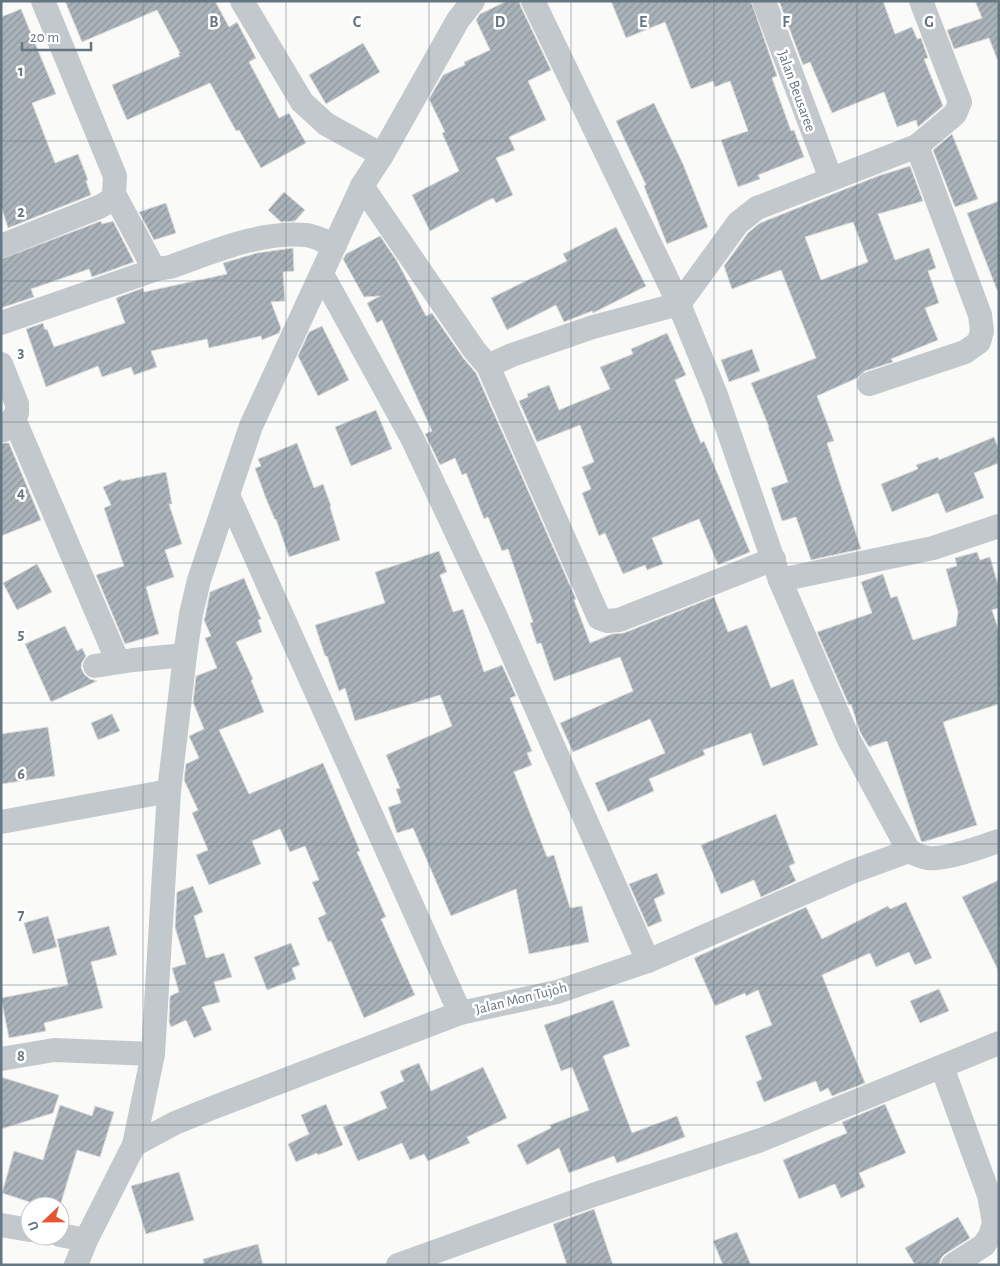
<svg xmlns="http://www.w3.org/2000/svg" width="1000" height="1266" font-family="'Alegreya Sans',sans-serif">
  <defs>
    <pattern id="building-hatch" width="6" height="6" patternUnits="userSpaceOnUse" patternTransform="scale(1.25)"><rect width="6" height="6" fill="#aab3b9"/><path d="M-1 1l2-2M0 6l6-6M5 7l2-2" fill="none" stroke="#8e969c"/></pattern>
  </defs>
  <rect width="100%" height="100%" fill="#fafaf8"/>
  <!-- building -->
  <g fill="url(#building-hatch)" stroke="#dcdcda" fill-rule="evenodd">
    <path d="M65,1H215L229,27L237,22L256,58L249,62L279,118L289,113L306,143L261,168L239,130L236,131L210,83L127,120L112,85L180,56L178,54L180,53L157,10L82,42Z"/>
    <path d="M507,1H519L521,7L551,70L528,81L546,120L509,137L515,150L496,158L513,195L496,203L493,198L430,231L412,195L459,171L442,133L445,132L429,99L443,75L465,65L464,62L490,50L476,20L480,14Z"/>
    <path d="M611,1H751L777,76L772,78L791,131L794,130L804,157L758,175L760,179L738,187L721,140L748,131L730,81L715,87L713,81L691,89L665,22L626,38Z"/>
    <path d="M779,1H883L895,34L912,27L917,39L921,38L928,58L924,59L943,106L918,127L916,120L897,127L884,92L832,113L810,62L803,65Z"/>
    <path d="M975,1H999V59H997L989,38L954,49L947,30L982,18Z"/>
    <path d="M21,9L56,94L32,103L55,163L78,154L88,180L86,181L91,195L8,228L1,206V17Z"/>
    <path d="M363,43L380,72L326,104L309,75Z"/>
    <path d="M654,103L683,164L708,227L667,244L644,186L646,185L616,121Z"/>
    <path d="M952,134L978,199L955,207L933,150Z"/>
    <path d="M910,166L923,201L878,214L895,260L929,248L936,268L928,271L939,303L925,308L938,340L891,359L893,362L865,371L857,378L817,396L834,441L827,443L861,549L811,560L796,517L782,521L771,488L788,482L768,427H769L751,383L816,358L781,270L732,289L724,266L748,233L760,223L878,176ZM853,222L868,262L821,280L805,237Z"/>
    <path d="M284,192L305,210L295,221L281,222L268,210Z"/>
    <path d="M999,201V290H997L967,213Z"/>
    <path d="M166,203L176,233L154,240L139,212Z"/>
    <path d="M101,221L102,224L113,221L134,262L92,277L89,269L31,289L34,297L1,308V259Z"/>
    <path d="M616,227L646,286L593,313L592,311L564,322L556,305L507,330L491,298L567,261L563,254Z"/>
    <path d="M380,236L397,261L426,316L432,313L464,359L476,373L576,599L574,600L590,643L612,634L624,633L714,597L728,632L747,625L771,688L793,679L818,745L763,766L751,733L703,750L705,755L649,779L654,791L608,812L595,783L665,753L650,719L573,752L560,723L633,691L620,657L554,681L541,643L537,644L530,623L533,622L508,549L502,551L488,517L484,519L466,473L462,475L455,458L440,465L425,434L432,431L382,320L377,323L367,303L380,296L364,297L343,259L346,254Z"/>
    <path d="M293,248L294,271L283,272L285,301L271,302L281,328L279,333L262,340L261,336L209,348L207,339L151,351L157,367L134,375L131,367L102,377L98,366L46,387L26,329L43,323L45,330L47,329L54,347L125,323L116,298L143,288L144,292L227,274L223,263L257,253Z"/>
    <path d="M322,326L349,380L318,396L298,356L309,332Z"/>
    <path d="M667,333L686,375L675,380L701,443L704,441L750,552L718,565L699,519L652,538L663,564L647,570L645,565L623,574L605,533L599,536L582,493L591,489L582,467L594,462L580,425L537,442L519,401L528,397L527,394L549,385L559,410L610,389L600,367L633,354L631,349Z"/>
    <path d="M752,349L760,371L729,382L721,360Z"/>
    <path d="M376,410L392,449L351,466L335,427Z"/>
    <path d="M994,437L999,450V463L974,473L984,498L946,513L938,493L892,512L881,484L918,469L916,465L938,457L939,460Z"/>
    <path d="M1,443H9L41,520L1,536Z"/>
    <path d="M297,443L314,488L323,484L331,506L330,507L340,540L289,557L276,519L275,520L265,496L255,468L261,466L258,459Z"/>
    <path d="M166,472L172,504H169L182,544L165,550L174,577L146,587L159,634L125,644L96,575L124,566L104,508L111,505L103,487L121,479V481Z"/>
    <path d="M439,551L447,572L440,575L453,612L463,609L484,672L502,665L516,696L510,698L532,751L527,753L532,765L514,772L547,857L554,855L570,908L582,906L589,942L529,954L516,889L451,916L413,828L397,833L388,807L401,803L396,789L400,788L386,755L452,726L440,695L355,721L345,688L339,691L327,656H325L315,625L385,603L375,572Z"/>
    <path d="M977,552L980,560L990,557L999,588V608L992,610L999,631V704L943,722L977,825L923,842L921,841L887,741L869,747L860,732L851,704L849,705L817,632L872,613L861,582L883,574L891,598L897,596L913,640L956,626L958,612L946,569L957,566L955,558Z"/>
    <path d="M37,564L52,592L17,610L3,583Z"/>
    <path d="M244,578L261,619L258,620L262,632L236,642L253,679L251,680L264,712L219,730L249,794L323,763L360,851L357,852L386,917L381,919L415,995L364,1018L331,941L328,942L318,918L326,914L312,882L319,880L305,846L290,852L280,829L252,841L261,864L209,885L196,855L208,850L192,813L198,810L184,780L186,764L199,758L189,736L204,729L193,702L196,676L217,668L205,638L211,636L204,620L205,617L210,592Z"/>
    <path d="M65,626L77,651L82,648L86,656L82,662L81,668L84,674L90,679L97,681L51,702L25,644Z"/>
    <path d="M112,714L120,731L98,740L91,723Z"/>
    <path d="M48,727L55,776L1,784V734Z"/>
    <path d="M776,814L795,863L789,866L796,881L761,897L754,880L721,894L701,845Z"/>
    <path d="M657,873L665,894L654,899L662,921L648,927L629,884Z"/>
    <path d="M999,880V972L962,897Z"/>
    <path d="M193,886L203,912L194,916L206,958L224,953L232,977L214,982L220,1002L202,1007L212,1030L194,1038L186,1020L171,1027L169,1022L170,996L179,992L172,968L186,964L175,927L177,892Z"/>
    <path d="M906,902L932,958L915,965L909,952L876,967L870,953L822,975L865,1083L832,1096L828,1088L820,1092L816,1081L764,1102L756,1082L762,1079L745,1036L772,1025L758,990L746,996L745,993L715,1006L694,958L806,907L822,939L888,906L890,909Z"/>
    <path d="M48,916L57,947L33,954L24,923Z"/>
    <path d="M109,926L117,955L91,962L103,1008L44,1023L46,1031L9,1038L1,998L68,985L57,939Z"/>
    <path d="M291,943L300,965L292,968L296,979L267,990L254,957Z"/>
    <path d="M939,989L949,1011L920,1023L910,1001Z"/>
    <path d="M613,1000L630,1046L603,1056L632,1133L677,1116L685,1137L617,1163L614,1156L569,1173L559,1148L527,1165L517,1145L551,1128L550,1125L589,1110L572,1067L561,1071L544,1025Z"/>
    <path d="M419,1063L431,1091L483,1067L507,1118L467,1137L470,1143L428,1161L424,1154L410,1160L402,1143L358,1161L343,1127L387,1108L380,1092L404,1081L400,1071Z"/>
    <path d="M1,1077L59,1095L53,1113L1,1129Z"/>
    <path d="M326,1104L343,1145L318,1155L317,1153L296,1162L288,1144L309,1134L301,1115Z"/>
    <path d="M885,1104L906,1153L859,1173L865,1187L841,1198L835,1184L799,1199L783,1160L847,1133L842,1122Z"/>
    <path d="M60,1105L92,1116L95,1106L114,1112L100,1157L77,1150L60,1206H42L2,1193L14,1151L43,1160Z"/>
    <path d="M179,1172L194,1220L146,1234L131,1186Z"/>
    <path d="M594,1209L613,1265H567L553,1224Z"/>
    <path d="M958,1217L970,1238L945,1254L941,1258L939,1265H915L905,1248Z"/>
    <path d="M737,1232L751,1265H723L713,1241Z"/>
    <path d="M258,1244L263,1265H204L203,1259Z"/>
  </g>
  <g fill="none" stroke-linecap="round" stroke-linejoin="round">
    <!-- minor -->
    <g stroke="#c3c8cc" stroke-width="24">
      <path d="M43,1L115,176L114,194L152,265L157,269"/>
      <path d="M242,1L302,102L326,124L382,155"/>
      <path d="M533,1L679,304L716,395L780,580L849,740L909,851C915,854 921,857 928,858C947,860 980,847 999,841"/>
      <path d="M764,1L831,179"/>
      <path d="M362,186L475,351L488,366L512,355L593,327L679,304L738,223L757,208L917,146L955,114L960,102L921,1"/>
      <path d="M1,246L99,207L110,201L114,194"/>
      <path d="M322,274L412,438L497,619L648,961"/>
      <path d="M1,323L157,269L170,267C213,252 259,231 306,235C315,236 326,242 335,245"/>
      <path d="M1,364L17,404V413L4,430"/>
      <path d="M488,366L599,618L607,621L619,620L774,559"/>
      <path d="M869,384L965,352L979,342L982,331L980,315L917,146"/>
      <path d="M14,419L118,662"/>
      <path d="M228,495L460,1013"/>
      <path d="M780,580L933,548L999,526"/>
      <path d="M95,666L133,660L185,655"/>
      <path d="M1,822L169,791"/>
      <path d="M1,1059L54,1050L153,1054"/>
      <path d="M942,1067L989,1195L994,1223L990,1236L984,1245L953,1265"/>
      <path d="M134,1145L175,1123L212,1108L460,1013L557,992L648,961L854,871L909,851"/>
      <path d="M1,1225L30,1230"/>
      <path d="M60,1235L86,1240"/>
      <path d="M76,1265L86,1240L134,1145L153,1054L169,791L185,655L191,614L199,580L251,426L362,186L382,155L458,20L473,1"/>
      <path d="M398,1265L593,1195L761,1140L999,1043"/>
    </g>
  </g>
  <!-- grid -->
  <path fill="none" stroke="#657683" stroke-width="1" stroke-opacity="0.55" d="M143,1V1265M286,1V1265M429,1V1265M571,1V1265M714,1V1265M857,1V1265M1,141H999M1,281H999M1,422H999M1,563H999M1,703H999M1,844H999M1,985H999M1,1125H999"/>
  <g text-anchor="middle" stroke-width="5" stroke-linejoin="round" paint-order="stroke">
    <!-- street labels -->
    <g font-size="15" fill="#657683" stroke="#fff">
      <text transform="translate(797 91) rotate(70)" y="5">Jalan Beusaree</text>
      <text transform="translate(521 998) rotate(-14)" y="5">Jalan Mon Tujoh</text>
    </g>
  </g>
  <g font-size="16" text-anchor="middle" font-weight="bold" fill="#657683" stroke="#fff" stroke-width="5" stroke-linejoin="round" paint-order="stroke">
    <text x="214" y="27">B</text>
    <text x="357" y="27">C</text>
    <text x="500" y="27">D</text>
    <text x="643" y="27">E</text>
    <text x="786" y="27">F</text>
    <text x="929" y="27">G</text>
    <text x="21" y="76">1</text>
    <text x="21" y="217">2</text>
    <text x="21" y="357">3</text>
    <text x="21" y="498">4</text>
    <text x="21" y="639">5</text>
    <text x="21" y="779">6</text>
    <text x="21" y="920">7</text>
    <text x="21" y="1061">8</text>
  </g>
  <!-- border -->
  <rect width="1000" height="1266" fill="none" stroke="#657683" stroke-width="5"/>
  <!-- north arrow -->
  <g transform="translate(45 1221) rotate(248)"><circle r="24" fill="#ffffff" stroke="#c1c8cd"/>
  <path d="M0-4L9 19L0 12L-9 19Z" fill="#e4572e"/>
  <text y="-8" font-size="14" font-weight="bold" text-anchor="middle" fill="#657683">U</text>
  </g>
  <!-- scale -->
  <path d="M22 42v8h69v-8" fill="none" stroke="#657683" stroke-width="2.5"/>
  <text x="30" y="42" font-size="15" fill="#657683" stroke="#ffffff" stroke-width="4" paint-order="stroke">20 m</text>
</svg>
